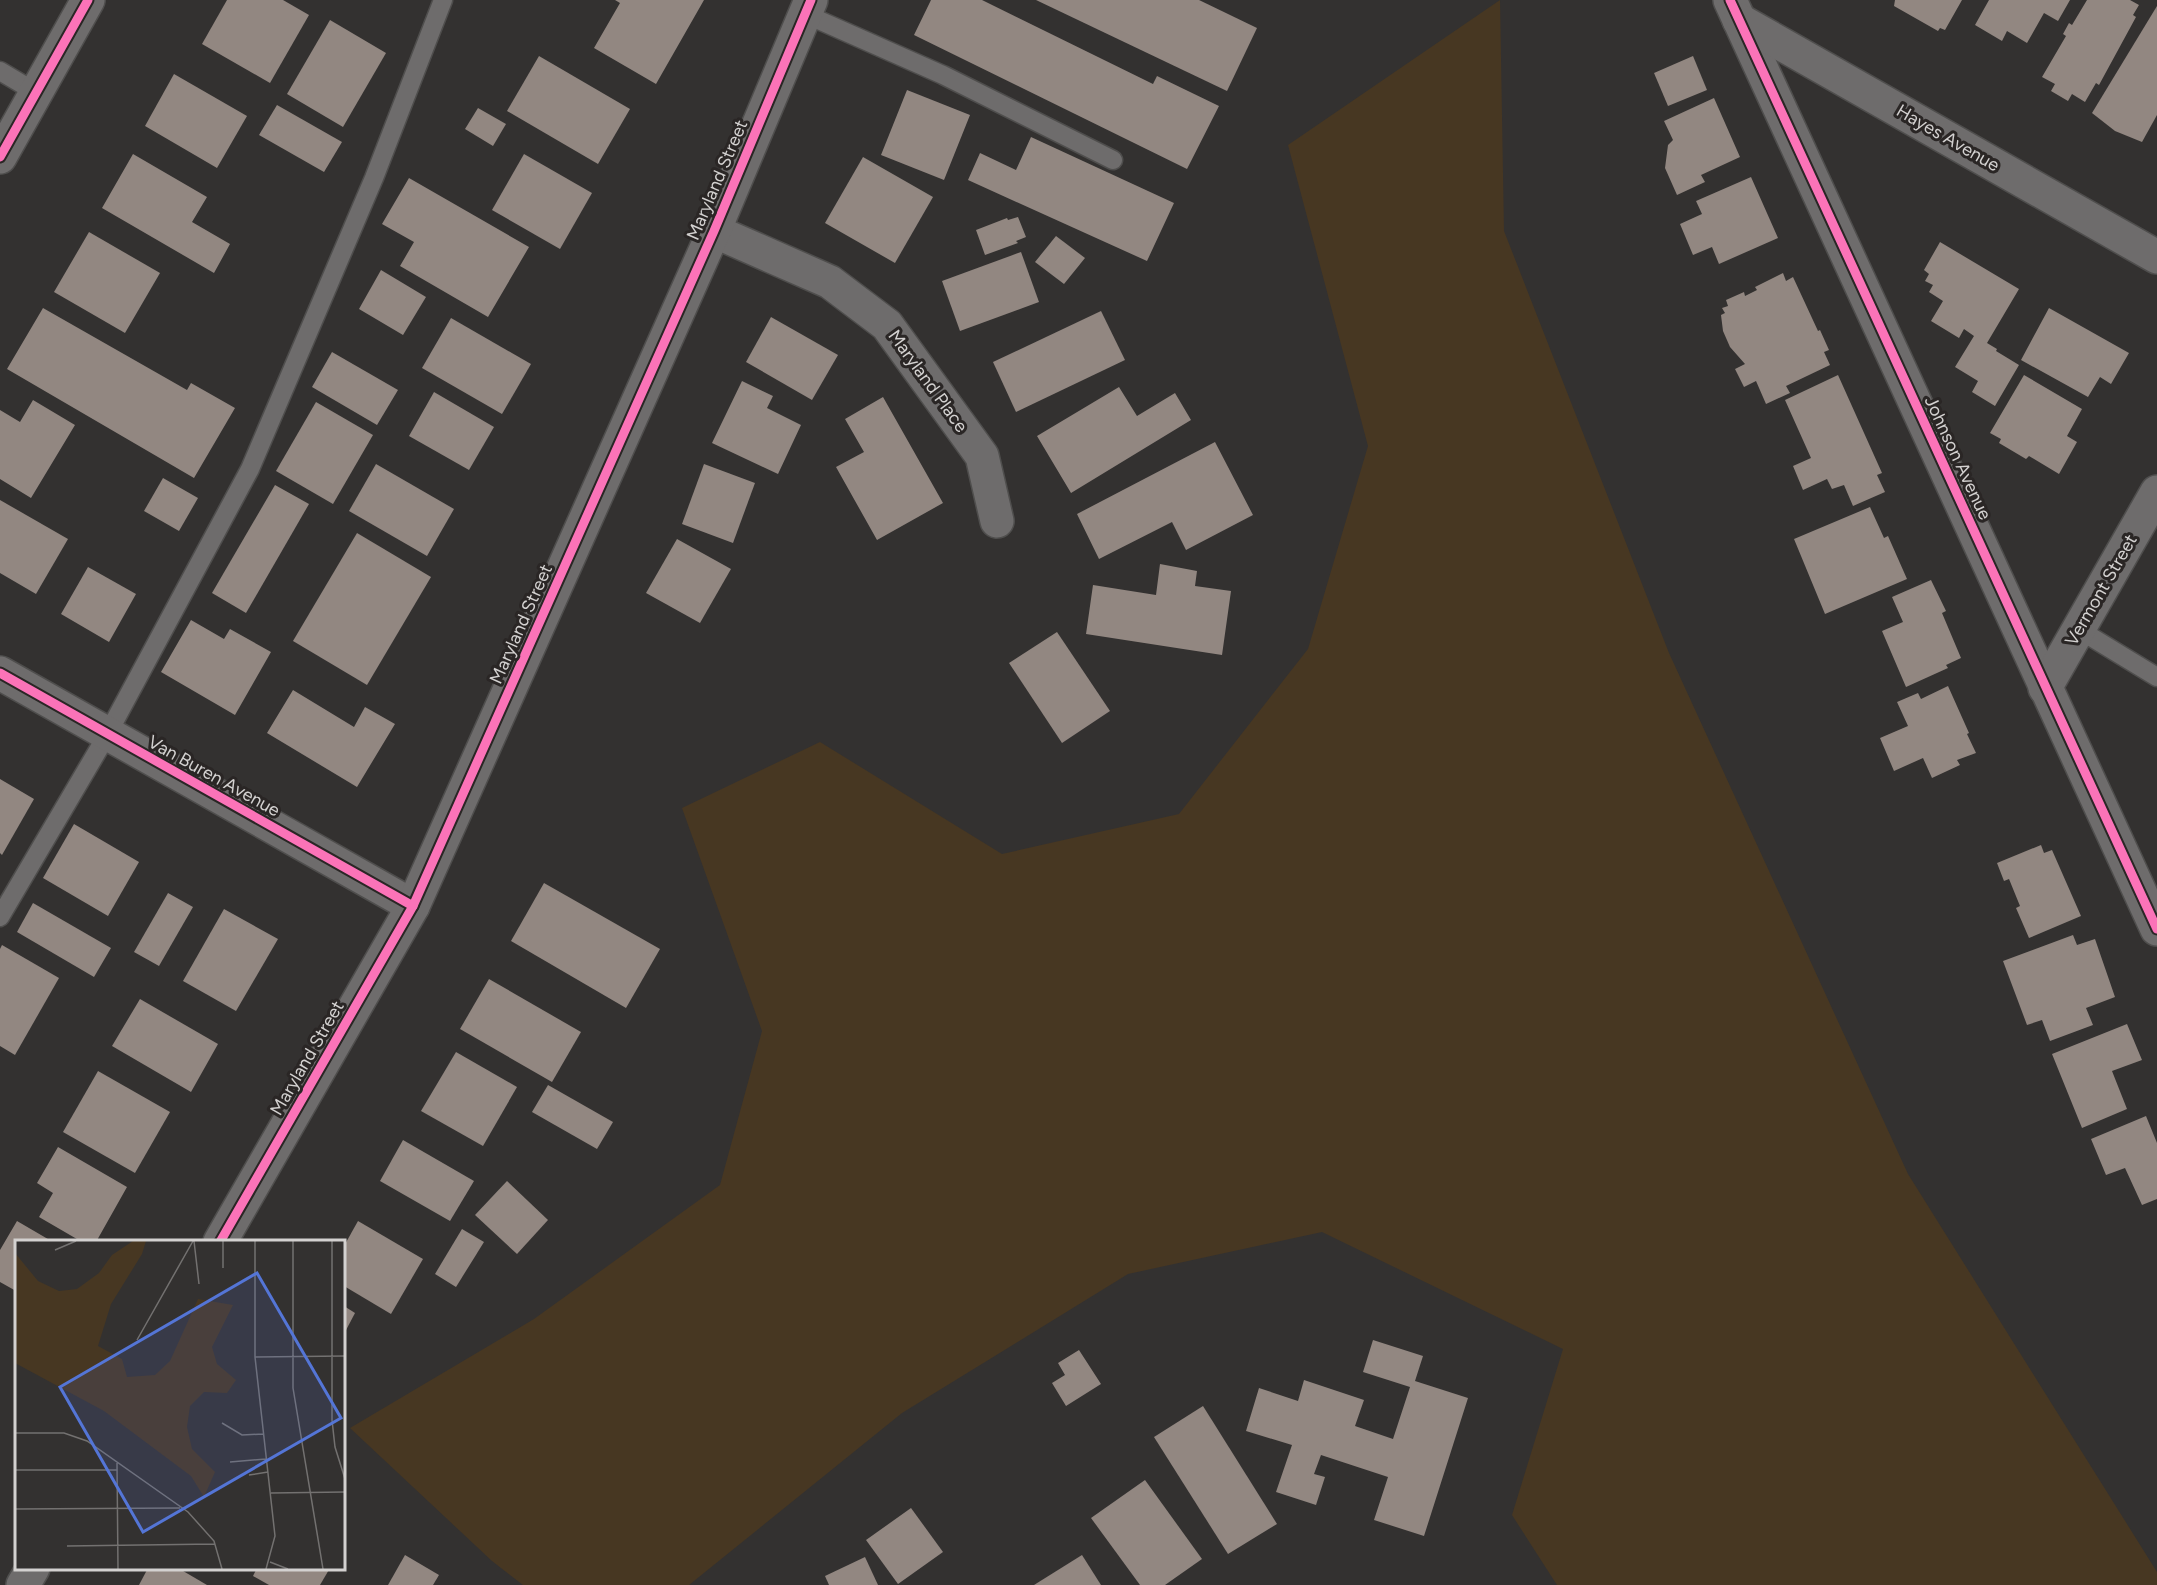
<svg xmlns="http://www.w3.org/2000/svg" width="2157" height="1585" font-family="Figtree,sans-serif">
  <rect width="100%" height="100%" fill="#333130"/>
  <!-- green -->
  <path fill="#473722" d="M1500,0L1504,231L1669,653L1908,1174L2157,1572V1585H1557L1512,1515L1563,1349L1322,1232L1128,1274L902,1413L689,1585H523L492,1561L350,1428L534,1319L720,1185L762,1031L682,808L820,742L1002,854L1179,814L1308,649L1368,446L1288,145Z"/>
  <!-- building -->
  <g fill="#928781">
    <path d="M227,0H283L309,15L270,83L202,44Z"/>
    <path d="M615,0H704L656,84L594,48L620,3Z"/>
    <path d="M931,0H982L1153,84L1157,76L1219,106L1187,169L914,35Z"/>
    <path d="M1036,0H1199L1257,28L1227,91Z"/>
    <path d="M1895,0H1962L1945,30L1940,28L1938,31L1894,6Z"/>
    <path d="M1989,0H2070L2058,21L2044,13L2027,43L2007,31L2002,41L1975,25Z"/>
    <path d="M2087,0H2130L2139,5L2133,15L2136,17L2099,85L2096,83L2085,102L2072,94L2068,101L2051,91L2055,84L2042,77L2066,36L2063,34L2069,23L2072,25Z"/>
    <path d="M2157,6V115L2142,142L2115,131L2092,113Z"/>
    <path d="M330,20L386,53L343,127L287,94Z"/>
    <path d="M539,56L630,109L598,164L507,111Z"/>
    <path d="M1693,56L1707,90L1668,106L1654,73Z"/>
    <path d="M174,74L247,116L217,168L145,126Z"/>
    <path d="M907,90L970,115L944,180L881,155Z"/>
    <path d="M1714,98L1740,157L1701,175L1705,182L1677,195L1665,168L1668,145L1673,140L1664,121Z"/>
    <path d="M277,105L342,142L324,172L259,135Z"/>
    <path d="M478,108L506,124L493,146L465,129Z"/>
    <path d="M1031,137L1174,203L1147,261L968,180L980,153L1016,170Z"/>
    <path d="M133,154L207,197L192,222L230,244L214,273L102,208Z"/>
    <path d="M524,154L592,193L560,249L492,210Z"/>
    <path d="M863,157L933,197L895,263L825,223Z"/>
    <path d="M1751,177L1778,238L1719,264L1712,247L1693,255L1680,224L1702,214L1696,201Z"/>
    <path d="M409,178L529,247L488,317L400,266L414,242L382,224Z"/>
    <path d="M1018,217L1026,237L1016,241L1018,243L985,255L976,230L1007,218L1008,220Z"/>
    <path d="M89,232L160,273L125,333L54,292Z"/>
    <path d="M1056,236L1085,258L1064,284L1035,262Z"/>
    <path d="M1940,242L2019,289L1987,343L1997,349L1996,351L2019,365L1995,406L1972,392L1978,381L1955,367L1974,336L1964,329L1959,338L1931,321L1943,301L1929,292L1933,285L1925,281L1929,274L1924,270Z"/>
    <path d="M1021,252L1039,302L960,331L942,281Z"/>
    <path d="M381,270L426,297L403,335L359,309Z"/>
    <path d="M1783,273L1786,281L1793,277L1818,331L1820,330L1829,350L1824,352L1830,365L1786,386L1790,393L1766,404L1756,381L1744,387L1735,369L1745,364L1730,347L1723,331L1721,315L1725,313L1722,308L1728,306L1726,300L1744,292L1745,296L1757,290L1755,287Z"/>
    <path d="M43,308L187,390L191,383L235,408L194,478L7,369Z"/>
    <path d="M2049,308L2129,353L2111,384L2100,377L2088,397L2021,360Z"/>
    <path d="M1101,311L1125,360L1016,412L993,362Z"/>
    <path d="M771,317L838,355L812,400L746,362Z"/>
    <path d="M451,318L531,364L502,414L422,368Z"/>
    <path d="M332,352L398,390L377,425L312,387Z"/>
    <path d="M1838,375L1882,473L1877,475L1885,492L1853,506L1844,485L1832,489L1827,479L1803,490L1793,466L1811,458L1785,400Z"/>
    <path d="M2024,375L2082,409L2067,436L2077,442L2059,474L2029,456L2026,459L1999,443L2001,439L1990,433Z"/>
    <path d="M742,381L773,396L767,408L801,425L778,474L712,443Z"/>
    <path d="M1119,387L1137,416L1175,393L1191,420L1071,493L1037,436Z"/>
    <path d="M434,392L494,427L469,470L409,436Z"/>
    <path d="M883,397L943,503L877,540L836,467L864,452L845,419Z"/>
    <path d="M33,400L75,425L31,498L0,479V410L20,422Z"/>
    <path d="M316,402L373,435L333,504L276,471Z"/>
    <path d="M1215,442L1253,515L1186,550L1172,522L1099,559L1077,514Z"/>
    <path d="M376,464L454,509L427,556L349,511Z"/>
    <path d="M704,464L755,483L733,543L682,524Z"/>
    <path d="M163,478L198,498L179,531L144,511Z"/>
    <path d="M275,485L309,504L246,613L212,593Z"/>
    <path d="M0,500L68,539L36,594L0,573Z"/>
    <path d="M1870,507L1884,538L1888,536L1907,579L1825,614L1794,539Z"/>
    <path d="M357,533L431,577L367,685L293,641Z"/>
    <path d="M677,539L731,569L700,623L646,593Z"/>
    <path d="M1160,564L1197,571L1195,586L1231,591L1222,655L1086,634L1093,585L1156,595Z"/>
    <path d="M88,567L136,594L109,642L61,614Z"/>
    <path d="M1931,580L1946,611L1942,613L1961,658L1946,665L1948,668L1906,687L1882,631L1903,622L1892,597Z"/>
    <path d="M191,620L224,639L230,629L271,652L235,715L161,672Z"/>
    <path d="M1057,632L1110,711L1062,743L1009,663Z"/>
    <path d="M1948,686L1969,733L1967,734L1976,753L1957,760L1960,765L1932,778L1923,758L1894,771L1880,738L1908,726L1897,702L1918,693L1921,699Z"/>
    <path d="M293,690L354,727L365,707L395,724L357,787L267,733Z"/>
    <path d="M0,779L34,799L2,855L0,853Z"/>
    <path d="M74,824L139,862L108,916L43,878Z"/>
    <path d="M2041,845L2044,853L2052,850L2081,916L2029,938L2016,908L2020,906L2009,879L2004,881L1997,863Z"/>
    <path d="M544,883L660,949L626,1008L511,941Z"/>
    <path d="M168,893L193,907L159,966L134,952Z"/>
    <path d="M33,903L111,948L94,977L17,932Z"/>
    <path d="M224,909L278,939L236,1011L183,981Z"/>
    <path d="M2073,935L2077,945L2095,939L2115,997L2086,1008L2093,1025L2050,1041L2042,1020L2027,1025L2003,961Z"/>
    <path d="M2,945L59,978L15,1055L0,1046V949Z"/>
    <path d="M489,979L581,1032L552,1082L460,1029Z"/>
    <path d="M140,999L218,1044L191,1092L112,1046Z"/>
    <path d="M2127,1024L2142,1060L2112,1071L2127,1109L2082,1128L2052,1054Z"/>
    <path d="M456,1052L517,1087L483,1146L421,1111Z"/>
    <path d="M98,1071L170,1112L135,1173L63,1132Z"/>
    <path d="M548,1085L613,1122L597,1149L532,1112Z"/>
    <path d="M2146,1116L2157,1143V1199L2142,1205L2125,1168L2106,1175L2091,1139Z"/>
    <path d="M403,1140L474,1181L450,1221L380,1181Z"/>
    <path d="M58,1147L127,1187L96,1242H82L39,1217L53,1193L37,1183Z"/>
    <path d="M507,1181L548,1220L517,1254L475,1215Z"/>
    <path d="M17,1221L53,1242H16V1291L0,1282V1250Z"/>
    <path d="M358,1221L423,1259L391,1314L344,1286V1246Z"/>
    <path d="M462,1229L484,1242L456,1287L435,1274Z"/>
    <path d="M344,1306L355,1313L344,1334Z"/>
    <path d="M1373,1340L1423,1356L1415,1381L1468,1398L1424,1536L1374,1520L1388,1477L1321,1455L1314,1474L1325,1477L1316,1505L1276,1492L1292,1445L1246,1431L1259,1388L1298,1401L1304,1380L1364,1400L1355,1426L1393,1439L1410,1387L1363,1372Z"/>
    <path d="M1079,1350L1101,1384L1066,1406L1052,1383L1065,1375L1058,1363Z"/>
    <path d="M1203,1406L1277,1524L1228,1554L1154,1437Z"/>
    <path d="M1145,1480L1202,1559L1165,1585H1140L1091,1518Z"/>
    <path d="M911,1508L943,1552L898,1584L866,1540Z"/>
    <path d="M405,1555L439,1575L433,1585H388Z"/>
    <path d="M1082,1555L1101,1585H1034Z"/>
    <path d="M865,1557L878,1585H829L825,1576Z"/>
    <path d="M148,1568H178L207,1585H139Z"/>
    <path d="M257,1568H330L320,1585H269L253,1576Z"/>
  </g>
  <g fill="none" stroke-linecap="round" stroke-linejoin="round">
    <defs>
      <g id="lane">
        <path d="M805,14L943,75L1113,160"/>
        <path d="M0,71L37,93"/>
        <path d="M2078,629L2157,677"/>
        <path d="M0,917L107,735L250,469L374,178L443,0"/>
      </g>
      <g id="street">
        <path d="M1730,0L2157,929"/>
        <path d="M1739,20L2157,257"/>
        <path d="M714,231L830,282L887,325L982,456L997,521"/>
        <path d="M0,673L413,906"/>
        <path d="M2045,688L2157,492"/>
      </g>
      <g id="secondary">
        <path d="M0,157L88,0"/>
        <path d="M220,1242L413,906L714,231L811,0"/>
        <path d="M23,1585L33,1568"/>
      </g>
    </defs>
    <!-- lane casing -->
    <use href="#lane" stroke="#4f4e4d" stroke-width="21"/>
    <!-- street casing -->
    <use href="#street" stroke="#4f4e4d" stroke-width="36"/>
    <!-- secondary casing -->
    <use href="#secondary" stroke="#4f4e4d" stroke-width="36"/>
    <!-- lane -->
    <use href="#lane" stroke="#6e6c6c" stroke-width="18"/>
    <!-- street -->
    <use href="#street" stroke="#6e6c6c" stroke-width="33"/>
    <!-- secondary -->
    <use href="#secondary" stroke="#6e6c6c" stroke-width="33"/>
    <defs>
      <g id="cycleway">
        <path d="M1730,0L2157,929"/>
        <path d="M0,157L88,0"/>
        <path d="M0,673L413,906"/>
        <path d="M220,1242L413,906L714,231L811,0"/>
      </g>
    </defs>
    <!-- cycleway casing -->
    <use href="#cycleway" stroke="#2a2625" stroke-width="13"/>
    <!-- cycleway -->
    <use href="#cycleway" stroke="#fb73b8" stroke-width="9"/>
  </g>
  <g text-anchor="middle" stroke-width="6" stroke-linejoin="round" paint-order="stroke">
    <!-- street labels -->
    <g font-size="18" fill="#d3d1d0" stroke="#2a2625">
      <text transform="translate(1948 138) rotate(30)" y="6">Hayes Avenue</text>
      <text transform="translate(717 180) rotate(-67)" y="6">Maryland Street</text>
      <text transform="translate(928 381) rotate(54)" y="6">Maryland Place</text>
      <text transform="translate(1958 458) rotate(65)" y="6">Johnson Avenue</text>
      <text transform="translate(2101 590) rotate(-60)" y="6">Vermont Street</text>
      <text transform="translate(521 624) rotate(-66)" y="6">Maryland Street</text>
      <text transform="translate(214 776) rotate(29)" y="6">Van Buren Avenue</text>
      <text transform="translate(307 1058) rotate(-60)" y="6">Maryland Street</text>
    </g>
  </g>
  <!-- overview -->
  <g transform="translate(15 1240)">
    <rect width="330" height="330" fill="#333130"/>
    <path d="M118,1H131L127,14L96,64L83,106L107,119L112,137L140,135L155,121L183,59L218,65L197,107L202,124L221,140L212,153L189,152L175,166L172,187L177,209L200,232L189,257L176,236L89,171L0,123V13L23,41L44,51L62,49L84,33L97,15Z" fill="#473722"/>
    <path fill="none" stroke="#737170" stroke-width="1.5" d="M179,1L184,44M240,1V117L260,296L251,329M278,1V148L308,329M317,1V180L320,207L330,239M40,10L61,1M208,28V1M122,100L178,1M240,117L330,116M207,183L227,195L248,194M0,193H49L72,201L173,272L199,301L207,329M215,222L251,219M102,223L103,329M0,230H102M234,235L253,232M256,253L330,252M0,269L165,268M52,306L200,304M255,322L273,329"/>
    <path fill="#5475d6" fill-opacity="0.15" stroke="#5475d6" stroke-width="3" d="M242,33L326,178L128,292L45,147Z"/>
    <rect width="330" height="330" fill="none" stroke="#d3d1d0" stroke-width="3"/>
  </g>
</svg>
